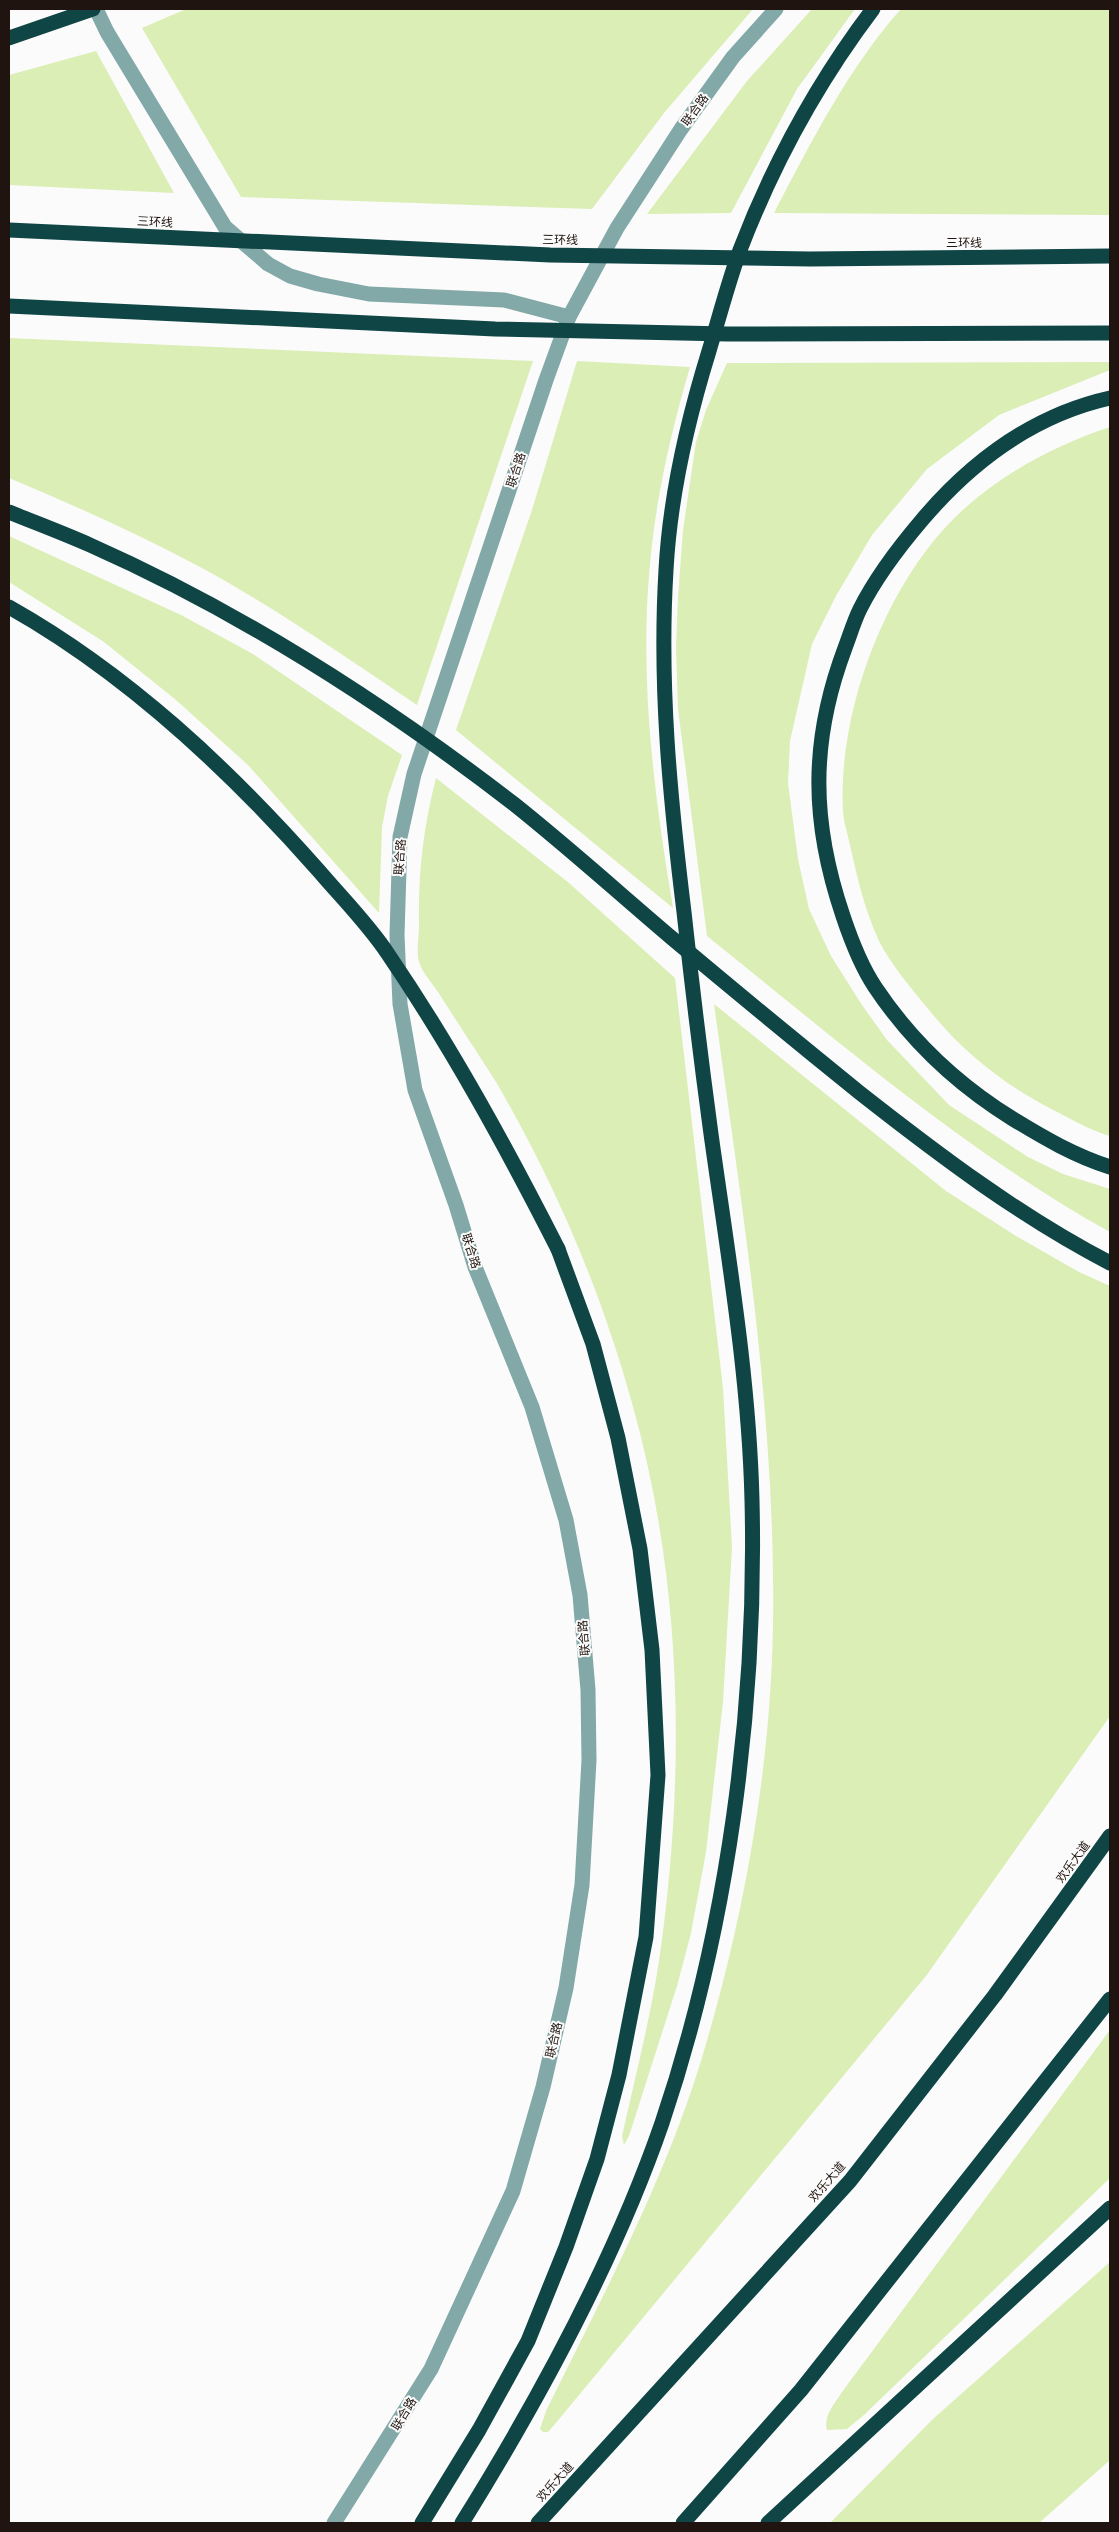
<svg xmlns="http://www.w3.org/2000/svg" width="1119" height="2532" font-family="'Noto Sans','Noto Sans SC',sans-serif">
  <rect width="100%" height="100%" fill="#fbfbfb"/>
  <!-- green -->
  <g fill="#dbeeb5">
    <path d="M186,9H753L664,113L592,209L241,197L142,28Z"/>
    <path d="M812,9H855L797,89L731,213L647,214L747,81Z"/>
    <path d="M901,9H1110V215L774,213C810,144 849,67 901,9Z"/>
    <path d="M96,51L174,193L9,185V75Z"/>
    <path d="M9,338L533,361L417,705C347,658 277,609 202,568C140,535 74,505 9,478Z"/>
    <path d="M577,361L690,367C671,432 656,497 650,564C639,679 654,795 673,908L456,730L532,510Z"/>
    <path d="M1110,362V370L999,415L927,469L872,535L836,596L812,644L790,741L788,783L798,859L809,909L831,956L862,1005L887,1040L949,1105L1028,1157L1063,1174L1110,1189V1232C964,1151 837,1040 707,936L678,709L676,647L678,597L683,530L696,442L706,410L727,363Z"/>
    <path d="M1110,427V1136C1093,1131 1078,1123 1063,1115C1010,1089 966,1056 929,1010C912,989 891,965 879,941C865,911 857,877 850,845C848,835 844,823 843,812C838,720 877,609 936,538C980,485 1046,448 1110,427Z"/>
    <path d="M9,536L181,615L253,654L402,755L388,796L382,827L379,913L248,765L176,700L104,642L9,582Z"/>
    <path d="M436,778L569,883L675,978L723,1388L732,1547L723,1702L706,1852L691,1933L677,1986L629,2136L624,2145L622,2136C635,2078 650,2020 659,1961C686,1775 683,1584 632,1403C601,1291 555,1183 496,1082C477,1052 457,1022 438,992C432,983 422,972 419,962C416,952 419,937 419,926C418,874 423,829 436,778Z"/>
    <path d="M714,1004L946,1191L1016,1236L1079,1272L1110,1286V1716L926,1976L555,2424L548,2432H543L540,2429L546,2411C605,2291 669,2173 706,2044C750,1894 776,1734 773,1577C771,1384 740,1194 714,1004Z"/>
    <path d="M1110,2030V2178L865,2414L847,2429L827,2430C823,2416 835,2403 842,2392Z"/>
    <path d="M1110,2262V2460L1039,2523H830L933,2419Z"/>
  </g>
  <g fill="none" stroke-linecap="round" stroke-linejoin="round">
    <!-- lane -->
    <path stroke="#82a8a7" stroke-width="15" d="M96,9L107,32L225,227L268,264L290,276L318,284L369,294L504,300L569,317"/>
    <!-- street -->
    <path stroke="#82a8a7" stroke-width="15" d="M334,2523L431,2369L513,2191L543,2087L566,1988L582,1885L589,1760L588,1690L580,1595L566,1520L532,1407L475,1267L456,1205L415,1090L400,1004L397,935L400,837L414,774L546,380L569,317L617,228L681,129L733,57L776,9"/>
    <!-- highway -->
    <g stroke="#0f4545" stroke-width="15">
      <path d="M9,38L93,9"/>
      <path d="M1110,398C1034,415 972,461 922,520C899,547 876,577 860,609C854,621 850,635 845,648C810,741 811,822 843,916C851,940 861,966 875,987C911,1041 958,1085 1013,1119C1044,1138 1075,1156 1110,1167"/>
      <path d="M422,2523L479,2430L528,2341L566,2247L597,2159L619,2075L646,1937L658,1775L652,1650L640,1549L618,1438L593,1344L558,1249"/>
      <path d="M462,2523C539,2399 614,2262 662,2123C728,1928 757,1707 752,1500C749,1377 728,1256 711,1134C701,1060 692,986 684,912C670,798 659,685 666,570C670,496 687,422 709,351C719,318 728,283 740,250C773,164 817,83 873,9"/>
      <path d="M538,2523L850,2181L995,1995L1110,1836"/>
      <path d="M683,2523L801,2390L1110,1999"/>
      <path d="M768,2523L1110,2208"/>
    </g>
    <!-- highway-bridge -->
    <g stroke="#0f4545" stroke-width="15">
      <path d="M9,230L550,255L810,259L1110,256"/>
      <path d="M9,306L495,329L727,334L1110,333"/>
      <path d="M9,512C36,523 63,533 90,545C241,612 383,703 514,804C568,847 620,894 673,939C735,991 797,1042 860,1093C939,1155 1021,1217 1110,1263"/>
      <path d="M9,607C128,674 230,770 319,871C342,898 369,925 388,954C452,1048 506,1147 558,1249"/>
    </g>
  </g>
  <g text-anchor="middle" stroke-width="4" stroke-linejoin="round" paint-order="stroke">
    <!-- street labels -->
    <g font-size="12" fill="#1f140f" stroke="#fbfbfb">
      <text transform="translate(695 110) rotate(-54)" y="4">联合路</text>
      <text transform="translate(155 222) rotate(3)" y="4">三环线</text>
      <text transform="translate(560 240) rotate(1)" y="4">三环线</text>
      <text x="964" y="247">三环线</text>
      <text transform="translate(516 470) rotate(-72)" y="4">联合路</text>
      <text transform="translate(400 857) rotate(-86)" y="4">联合路</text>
      <text transform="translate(471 1251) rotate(72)" y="4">联合路</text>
      <text transform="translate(584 1638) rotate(-95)" y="4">联合路</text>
      <text transform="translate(1073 1862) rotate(-54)" y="4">欢乐大道</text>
      <text transform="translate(554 2040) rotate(-77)" y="4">联合路</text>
      <text transform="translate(827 2182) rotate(-49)" y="4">欢乐大道</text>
      <text transform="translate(404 2414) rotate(-59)" y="4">联合路</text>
      <text transform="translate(555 2482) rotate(-48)" y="4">欢乐大道</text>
    </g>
  </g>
  <!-- border -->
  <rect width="1119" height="2532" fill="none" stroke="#1f140f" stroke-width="20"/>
</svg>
